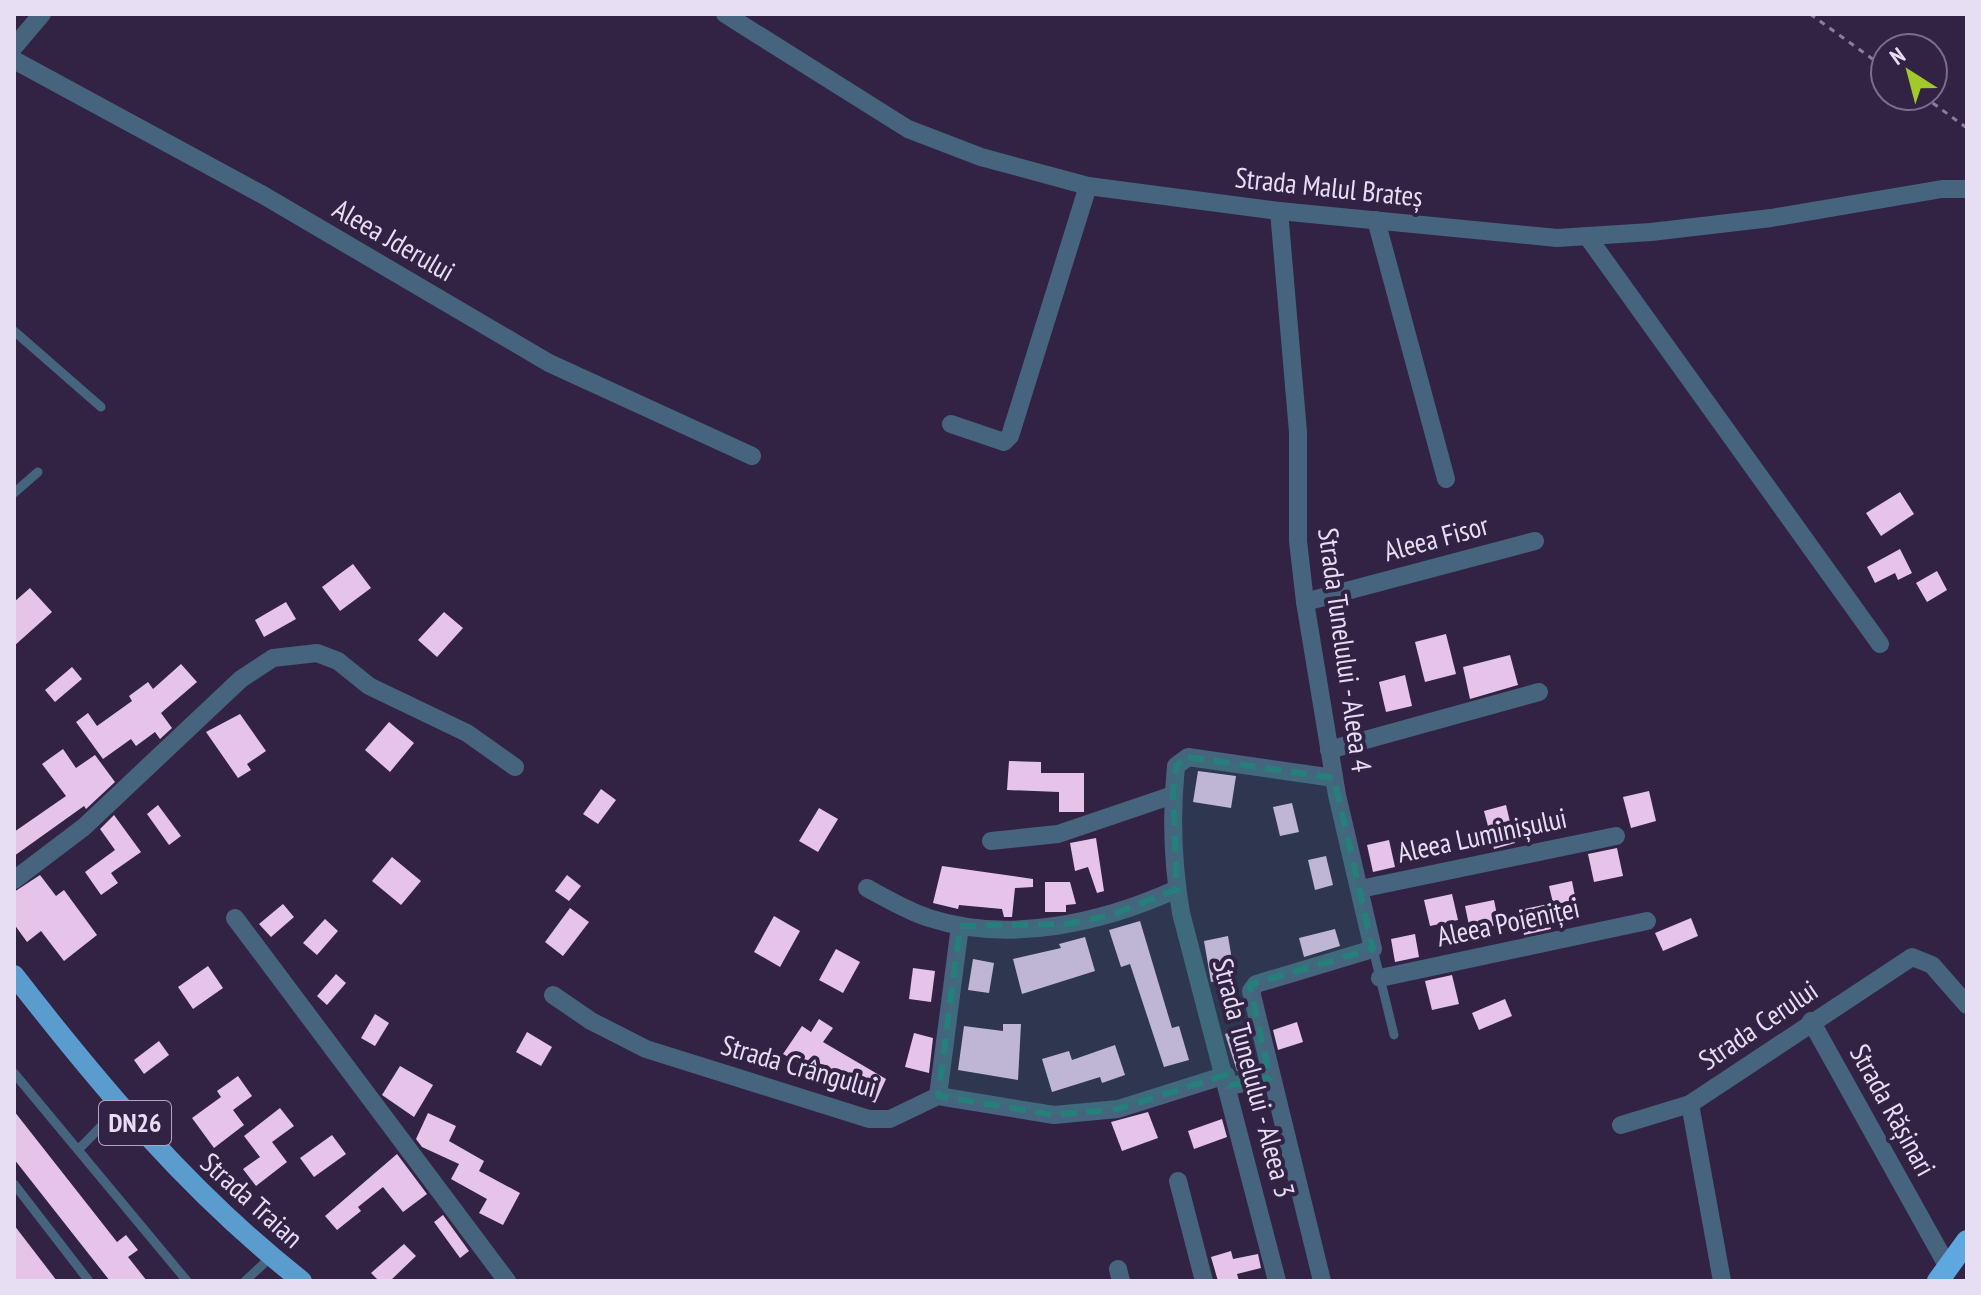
<svg xmlns="http://www.w3.org/2000/svg" width="1981" height="1295" font-family="'PT Sans Narrow',sans-serif">
  <rect width="100%" height="100%" fill="#322345"/>
  <!-- building -->
  <g fill="#e6c4e9">
    <path d="M1900,492L1914,514L1881,536L1866,513Z"/>
    <path d="M1900,549L1912,573L1898,580L1895,573L1875,583L1867,567Z"/>
    <path d="M353,564L371,588L340,611L322,587Z"/>
    <path d="M1937,571L1947,590L1927,602L1916,583Z"/>
    <path d="M30,588L52,612L14,646V602Z"/>
    <path d="M286,602L296,619L264,637L255,620Z"/>
    <path d="M444,612L463,628L437,657L418,640Z"/>
    <path d="M1446,634L1456,674L1425,682L1415,642Z"/>
    <path d="M1510,655L1518,685L1470,699L1463,667Z"/>
    <path d="M181,664L197,682L161,713L172,728L160,739L155,732L136,746L131,739L103,759L76,722L88,713L97,726L132,701L129,696L148,682L153,689Z"/>
    <path d="M72,667L82,679L55,702L45,690Z"/>
    <path d="M1405,675L1412,706L1386,712L1379,682Z"/>
    <path d="M240,714L266,751L247,764L251,770L238,778L206,732Z"/>
    <path d="M389,722L414,743L390,772L365,750Z"/>
    <path d="M63,749L76,768L95,755L115,782L86,809L84,806L14,856V832L66,796L42,764Z"/>
    <path d="M1009,761L1041,762V773H1084V812H1059V792L1007,790Z"/>
    <path d="M1198,771L1236,776L1231,808L1193,802Z"/>
    <path d="M601,789L616,800L598,824L583,814Z"/>
    <path d="M1649,791L1656,821L1631,828L1623,797Z"/>
    <path d="M1292,803L1299,832L1280,836L1273,807Z"/>
    <path d="M158,805L181,836L169,845L147,814Z"/>
    <path d="M1506,805L1515,843L1494,849L1484,811Z"/>
    <path d="M819,808L838,819L818,852L799,841Z"/>
    <path d="M114,815L141,852L111,873L118,883L101,895L85,872L115,850L100,829Z"/>
    <path d="M1096,838L1104,891L1097,893L1088,867L1075,871L1070,843Z"/>
    <path d="M1389,840L1395,867L1373,872L1367,845Z"/>
    <path d="M1617,848L1623,876L1594,882L1588,854Z"/>
    <path d="M1326,856L1333,885L1315,890L1308,860Z"/>
    <path d="M392,857L421,881L401,905L372,881Z"/>
    <path d="M942,866L1033,879V887L1015,888L1012,917H1004L1002,909L959,905L958,909L933,903Z"/>
    <path d="M40,875L56,896L64,890L97,935L64,961L41,931L27,942L14,924V892Z"/>
    <path d="M567,875L581,886L569,901L555,891Z"/>
    <path d="M1572,881L1578,912L1548,918L1551,929L1524,935L1519,910L1553,903L1549,886Z"/>
    <path d="M1045,882H1070L1076,904L1066,905V912H1045Z"/>
    <path d="M1452,894L1458,920L1430,926L1424,900Z"/>
    <path d="M1494,900L1499,925L1470,930L1465,906Z"/>
    <path d="M283,904L294,917L271,937L259,924Z"/>
    <path d="M570,908L589,922L563,956L545,942Z"/>
    <path d="M774,916L800,931L780,967L754,952Z"/>
    <path d="M1691,918L1698,936L1663,951L1655,933Z"/>
    <path d="M325,919L338,931L317,955L303,943Z"/>
    <path d="M1140,921L1172,1028L1179,1026L1189,1060L1164,1067L1130,964L1121,967L1109,930Z"/>
    <path d="M1335,929L1340,946L1304,957L1299,938Z"/>
    <path d="M1415,934L1419,957L1395,962L1391,939Z"/>
    <path d="M1228,936L1235,978L1211,982L1204,941Z"/>
    <path d="M1085,937L1095,971L1022,994L1013,959L1061,948L1059,944Z"/>
    <path d="M836,949L860,962L843,993L819,980Z"/>
    <path d="M973,959L994,963L989,993L968,990Z"/>
    <path d="M208,966L223,988L193,1009L178,987Z"/>
    <path d="M913,968L935,971L931,1002L909,999Z"/>
    <path d="M336,974L346,983L327,1005L317,996Z"/>
    <path d="M1452,975L1459,1004L1432,1010L1425,981Z"/>
    <path d="M1505,999L1512,1016L1479,1030L1472,1013Z"/>
    <path d="M375,1014L389,1023L375,1046L361,1038Z"/>
    <path d="M819,1019L833,1028L823,1042L886,1079L875,1103L783,1054L802,1026L811,1032Z"/>
    <path d="M1297,1022L1303,1042L1278,1050L1273,1030Z"/>
    <path d="M1003,1024H1021L1018,1080L958,1070L964,1026L1003,1031Z"/>
    <path d="M1238,1030L1249,1068L1237,1071L1225,1034Z"/>
    <path d="M527,1032L552,1047L541,1066L516,1052Z"/>
    <path d="M914,1033L933,1038L929,1073L905,1067Z"/>
    <path d="M159,1041L169,1055L144,1074L134,1060Z"/>
    <path d="M1115,1045L1125,1075L1102,1083L1100,1077L1052,1092L1042,1059L1069,1051L1072,1060Z"/>
    <path d="M400,1066L433,1085L414,1117L382,1095Z"/>
    <path d="M238,1076L252,1096L233,1110L244,1125L214,1148L192,1118L221,1097L217,1091Z"/>
    <path d="M280,1108L294,1126L272,1142L287,1162L256,1186L243,1169L260,1157L244,1136Z"/>
    <path d="M14,1111L117,1242L126,1235L138,1250L128,1257L147,1281H110L14,1159Z"/>
    <path d="M1148,1112L1158,1138L1122,1151L1111,1122Z"/>
    <path d="M428,1113L456,1126L449,1141L484,1161L479,1171L520,1193L503,1225L479,1213L487,1199L451,1179L459,1164L422,1147L416,1139Z"/>
    <path d="M1222,1119L1227,1137L1194,1149L1188,1131Z"/>
    <path d="M332,1135L346,1154L314,1177L300,1158Z"/>
    <path d="M397,1154L427,1194L403,1212L383,1187L358,1207L361,1211L337,1230L325,1216Z"/>
    <path d="M443,1215L469,1251L460,1258L434,1222Z"/>
    <path d="M14,1225L57,1281H14Z"/>
    <path d="M404,1244L416,1256L390,1281H379L371,1273Z"/>
    <path d="M1231,1251L1233,1259L1258,1254L1261,1268L1237,1274L1239,1281H1218L1211,1257Z"/>
  </g>
  <g fill="none" stroke-linecap="round" stroke-linejoin="round">
    <!-- path -->
    <g stroke="#897d99" stroke-width="3" stroke-dasharray="6 6" stroke-linecap="butt">
      <path d="M1810,14L1885,68"/>
      <path d="M1923,96L1967,128"/>
    </g>
    <!-- service -->
    <g stroke="#46647d" stroke-width="9">
      <path d="M14,331L101,407"/>
      <path d="M14,493L38,472"/>
      <path d="M1373,949L1394,1035"/>
      <path d="M14,1073L187,1281"/>
      <path d="M78,1150L120,1107"/>
      <path d="M14,1184L89,1281"/>
      <path d="M245,1281L271,1257"/>
    </g>
    <!-- minor -->
    <g stroke="#46647d" stroke-width="18">
      <path d="M725,14L908,129L981,157L1088,186L1279,211L1557,238L1651,232L1771,218L1942,189H1967"/>
      <path d="M14,47L42,14"/>
      <path d="M14,60L263,195L549,363L752,456"/>
      <path d="M1279,211L1298,432V541L1305,602L1337,795L1373,949L1256,984L1251,991L1322,1281"/>
      <path d="M1376,220L1446,479"/>
      <path d="M1587,236L1880,644"/>
      <path d="M951,424L1004,442L1010,436L1088,186"/>
      <path d="M1305,602L1535,541"/>
      <path d="M1329,750L1539,692"/>
      <path d="M991,841L1058,834L1173,795"/>
      <path d="M14,880L84,827L241,679L273,658L317,653L338,661L369,686L467,733L515,767"/>
      <path d="M867,888C887,899 907,911 929,918C1009,944 1102,923 1177,889"/>
      <path d="M1360,889L1616,836"/>
      <path d="M235,918L507,1281"/>
      <path d="M1380,978L1647,921"/>
      <path d="M553,995L591,1021L646,1049L869,1119H890L938,1096L1054,1115L1118,1109L1226,1075"/>
      <path d="M1811,1021L1948,1267"/>
      <path d="M1229,1086L1270,1078"/>
      <path d="M938,1096L960,926"/>
      <path d="M1690,1104L1722,1281"/>
      <path d="M1621,1125L1690,1104L1912,957L1932,965L1967,1005"/>
      <path d="M1178,1181L1204,1281"/>
      <path d="M1118,1269L1121,1281"/>
      <path d="M1277,1281L1181,913C1173,866 1171,814 1176,766L1188,757L1334,778"/>
    </g>
    <!-- primary -->
    <path stroke="#5b9ccf" stroke-width="20" d="M14,975C101,1087 190,1193 302,1281"/>
    <!-- trunk -->
    <path stroke="#5ea7df" stroke-width="22" d="M1938,1281L1967,1241"/>
  </g>
  <!-- marked area -->
  <path fill="#25807b" fill-opacity="0.2" stroke="#25807b" stroke-width="6" stroke-dasharray="16 10" stroke-linejoin="round" d="M1188,757L1334,778L1373,949L1250,985L1270,1078L1229,1086L1226,1075L1118,1109L1054,1115L938,1096L960,926L1066,924L1111,915L1177,889L1173,795L1176,766Z"/>
  <g text-anchor="middle" stroke-width="8" stroke-linejoin="round" paint-order="stroke">
    <!-- shield labels -->
    <rect fill="#322345" stroke="#b1a6c0" stroke-width="2" x="99" y="1101" width="72" height="44" rx="6"/>
    <g font-size="26" font-weight="bold" fill="#e7def4">
      <text x="135" y="1132">DN26</text>
    </g>
    <!-- street labels -->
    <g font-size="28" fill="#e7def4" stroke="#322345">
      <text transform="translate(1329 187) rotate(6)" y="10">Strada Malul Brateș</text>
      <text transform="translate(394 240) rotate(30)" y="10">Aleea Jderului</text>
      <text transform="translate(1436 538) rotate(-15)" y="10">Aleea Fisor</text>
      <text transform="translate(1345 650) rotate(82)" y="10">Strada Tunelului - Aleea 4</text>
      <text transform="translate(1482 835) rotate(-12)" y="10">Aleea Luminișului</text>
      <text transform="translate(1508 922) rotate(-12)" y="10">Aleea Poieniței</text>
      <text transform="translate(1758 1025) rotate(-34)" y="10">Strada Cerului</text>
      <text transform="translate(799 1066) rotate(16)" y="10">Strada Crângului</text>
      <text transform="translate(1254 1078) rotate(75)" y="10">Strada Tunelului - Aleea 3</text>
      <text transform="translate(1893 1110) rotate(61)" y="10">Strada Rășinari</text>
      <text transform="translate(252 1200) rotate(42)" y="10">Strada Traian</text>
    </g>
  </g>
  <!-- border -->
  <rect width="1981" height="1295" fill="none" stroke="#e7def4" stroke-width="32"/>
  <!-- north arrow -->
  <g transform="translate(1909 72) rotate(324)"><circle r="38" fill="#322345" stroke="#7a6e8b" stroke-width="2"/>
  <path d="M0-6L14 30L0 20L-14 30Z" fill="#a1c92a"/>
  <text y="-12" font-size="22" font-weight="bold" text-anchor="middle" fill="#e7def4">N</text>
  </g>
</svg>
